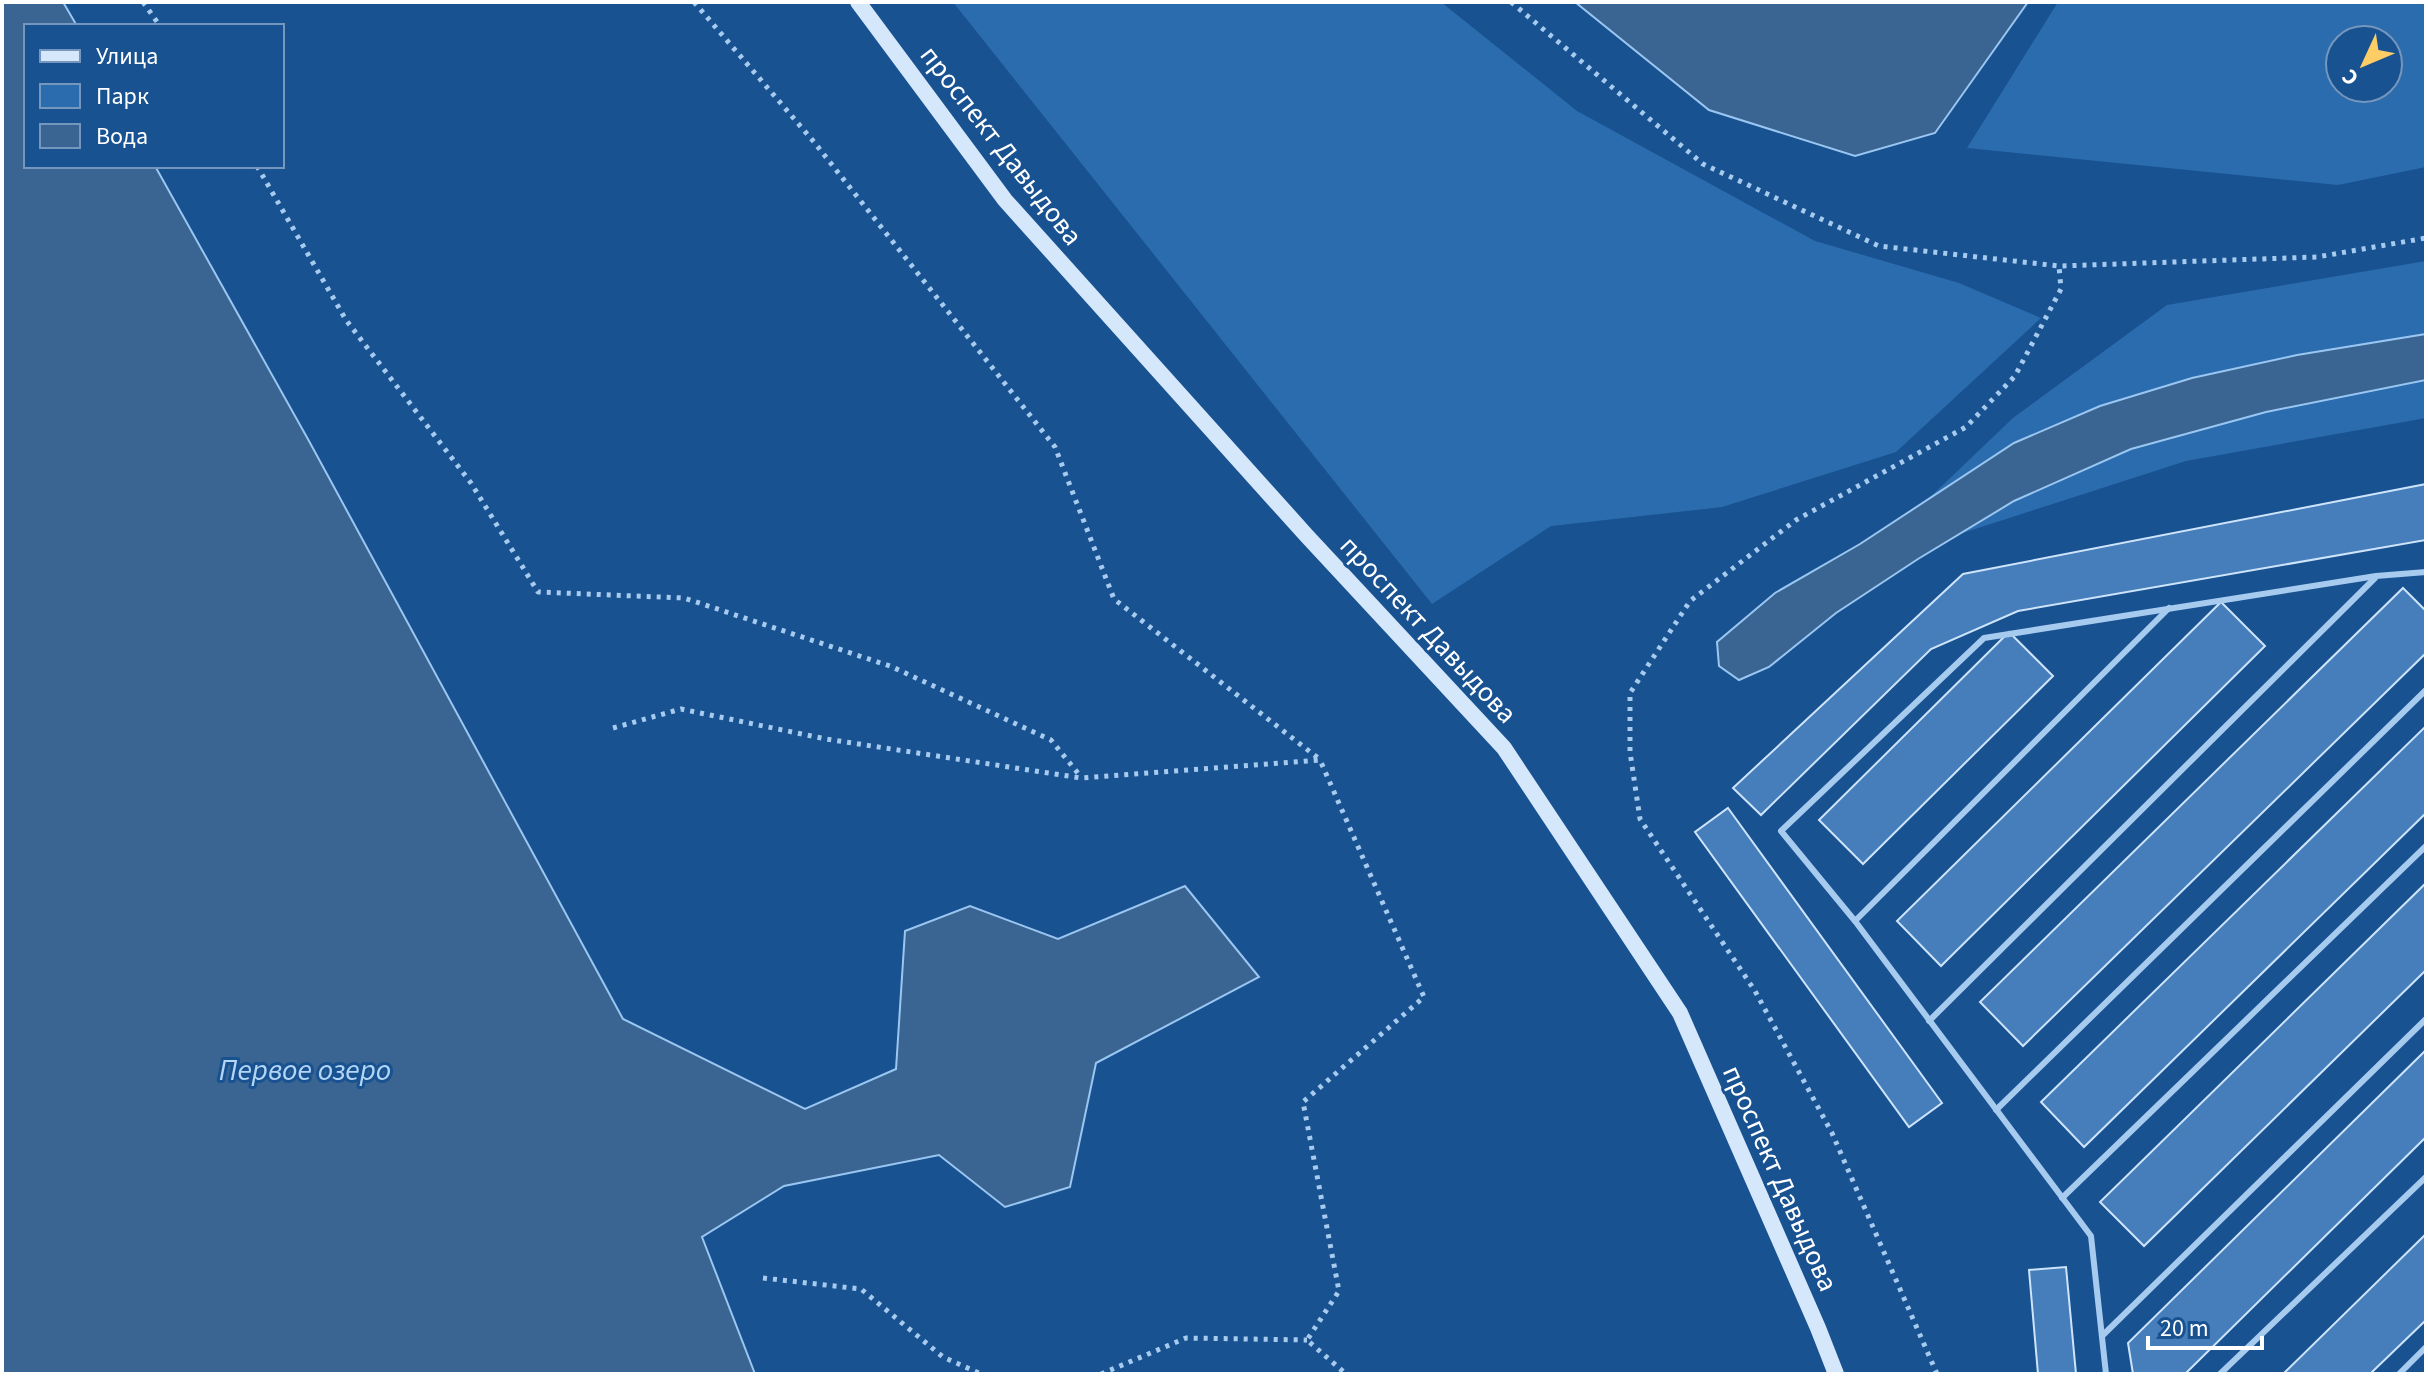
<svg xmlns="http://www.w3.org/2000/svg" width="2428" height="1376" font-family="'Source Sans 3',sans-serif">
  <rect width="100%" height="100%" fill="#195291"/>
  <!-- green -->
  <g fill="#2b6caf" fill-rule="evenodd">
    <path d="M953,2H1441L1577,111L1815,241L1959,283L2041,318L1896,452L1722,507L1551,526L1432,604Z"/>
    <path d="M2058,2H2426V167L2338,185L1967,148ZM2340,40H2388V88H2340Z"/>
    <path d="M2426,261V418L2186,461L1857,567L2013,418L2167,305Z"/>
  </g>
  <!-- water -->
  <g fill="#3a6491" stroke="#9ac6f2" stroke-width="2">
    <path d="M2,2H63L77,26H26V166H155L309,441L623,1019L805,1109L896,1069L905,931L970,906L1058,939L1185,886L1259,977L1096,1063L1070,1187L1005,1207L939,1155L784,1186L702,1237L755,1374H2Z"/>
    <path d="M1575,2H2028L1935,133L1855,156L1709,110Z"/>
    <path d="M2426,334V380L2266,412L2131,449L2014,501L1918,559L1836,613L1769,667L1739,680L1719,666L1717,642L1775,593L1860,544L2014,443L2100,406L2192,378L2297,355Z"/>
  </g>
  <!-- building -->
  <g fill="#457eba" stroke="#cee4fb" stroke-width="2">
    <path d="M2426,484V540L2018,611L1931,649L1761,815L1733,788L1963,574Z"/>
    <path d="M2403,588L2426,611V653L2023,1046L1980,1002Z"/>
    <path d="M2221,602L2265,646L1941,966L1897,921Z"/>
    <path d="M2009,632L2053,676L1863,864L1819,820Z"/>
    <path d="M2426,726V813L2084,1147L2041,1102Z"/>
    <path d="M1728,808L1942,1103L1909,1127L1695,832Z"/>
    <path d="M2426,883V970L2144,1246L2100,1202Z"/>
    <path d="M2426,1050V1137L2185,1374H2133L2128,1343Z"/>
    <path d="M2426,1234V1320L2370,1374H2283Z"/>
    <path d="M2066,1267L2076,1374H2038L2029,1270Z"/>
  </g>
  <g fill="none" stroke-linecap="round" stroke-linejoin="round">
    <!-- path -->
    <g stroke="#a7cbef" stroke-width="5" stroke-dasharray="4 6" stroke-linecap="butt">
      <path d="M143,2L160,26"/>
      <path d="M694,2L814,142L1055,447L1114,599L1318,758"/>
      <path d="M1511,2L1703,164L1879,246L2059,266L2317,257L2426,238"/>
      <path d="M257,166L346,320L471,483L538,592L684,598L890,666L1051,740L1081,777"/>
      <path d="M613,728L681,709L826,739L1081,778L1320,760L1424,997L1303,1102L1339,1291L1307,1340L1346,1374"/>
      <path d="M763,1278L861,1289L943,1357L981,1374"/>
      <path d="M1101,1374L1186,1338L1307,1340"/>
      <path d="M1937,1374L1832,1133L1755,991L1640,819L1630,752V693L1690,601L1796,520L1966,427L2015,376L2061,289L2059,266"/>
    </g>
    <!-- lane -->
    <g stroke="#a7cbef" stroke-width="6">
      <path d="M1855,921L2169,608"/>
      <path d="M1929,1021L2375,578"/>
      <path d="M1996,1110L2426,690"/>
      <path d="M2062,1198L2426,846"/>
      <path d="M2102,1336L2426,1019"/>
      <path d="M2106,1374L2091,1236L1855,921L1781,831L1984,638L2376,576L2426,572"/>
      <path d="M2220,1374L2426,1177"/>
      <path d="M2399,1374L2426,1347"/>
    </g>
    <!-- secondary -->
    <path stroke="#d5e7fb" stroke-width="16" d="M858,2L1005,200L1306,535L1504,748L1680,1013L1818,1328L1836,1374"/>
  </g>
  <g text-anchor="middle" stroke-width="6" stroke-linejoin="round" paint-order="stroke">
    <!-- street labels -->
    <g font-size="28" fill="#fff" stroke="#195291">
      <text transform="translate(1002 145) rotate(52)" y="10">проспект Давыдова</text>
      <text transform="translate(1429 629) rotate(47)" y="10">проспект Давыдова</text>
      <text transform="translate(1781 1178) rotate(66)" y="10">проспект Давыдова</text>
    </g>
    <!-- water labels -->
    <g font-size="30" font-style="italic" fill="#b3d5f6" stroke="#195291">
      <text x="305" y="1080">Первое озеро</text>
    </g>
  </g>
  <!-- border -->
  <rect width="2428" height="1376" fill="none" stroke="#ffffff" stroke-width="8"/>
  <!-- legend -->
  <rect x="24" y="24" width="260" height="144" fill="#195291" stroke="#7597bd" stroke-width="2"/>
  <rect x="40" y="50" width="40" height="12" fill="#d5e7fb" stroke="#7597bd" stroke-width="2"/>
  <text x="96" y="64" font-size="24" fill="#ffffff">Улица</text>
  <rect x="40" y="84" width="40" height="24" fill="#2b6caf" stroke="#7597bd" stroke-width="2"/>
  <text x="96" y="104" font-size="24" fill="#ffffff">Парк</text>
  <rect x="40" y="124" width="40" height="24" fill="#3a6491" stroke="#7597bd" stroke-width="2"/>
  <text x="96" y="144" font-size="24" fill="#ffffff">Вода</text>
  <!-- north arrow -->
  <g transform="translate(2364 64) rotate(226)"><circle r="38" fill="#195291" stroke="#7597bd" stroke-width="2"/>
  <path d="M0-6L14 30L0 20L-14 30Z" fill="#ffcd66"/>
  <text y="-12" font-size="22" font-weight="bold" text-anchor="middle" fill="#ffffff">С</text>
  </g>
  <!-- scale -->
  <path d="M2148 1336v12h114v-12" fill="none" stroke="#ffffff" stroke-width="4"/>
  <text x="2160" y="1336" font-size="24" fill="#ffffff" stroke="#195291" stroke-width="6" paint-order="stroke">20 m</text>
</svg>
